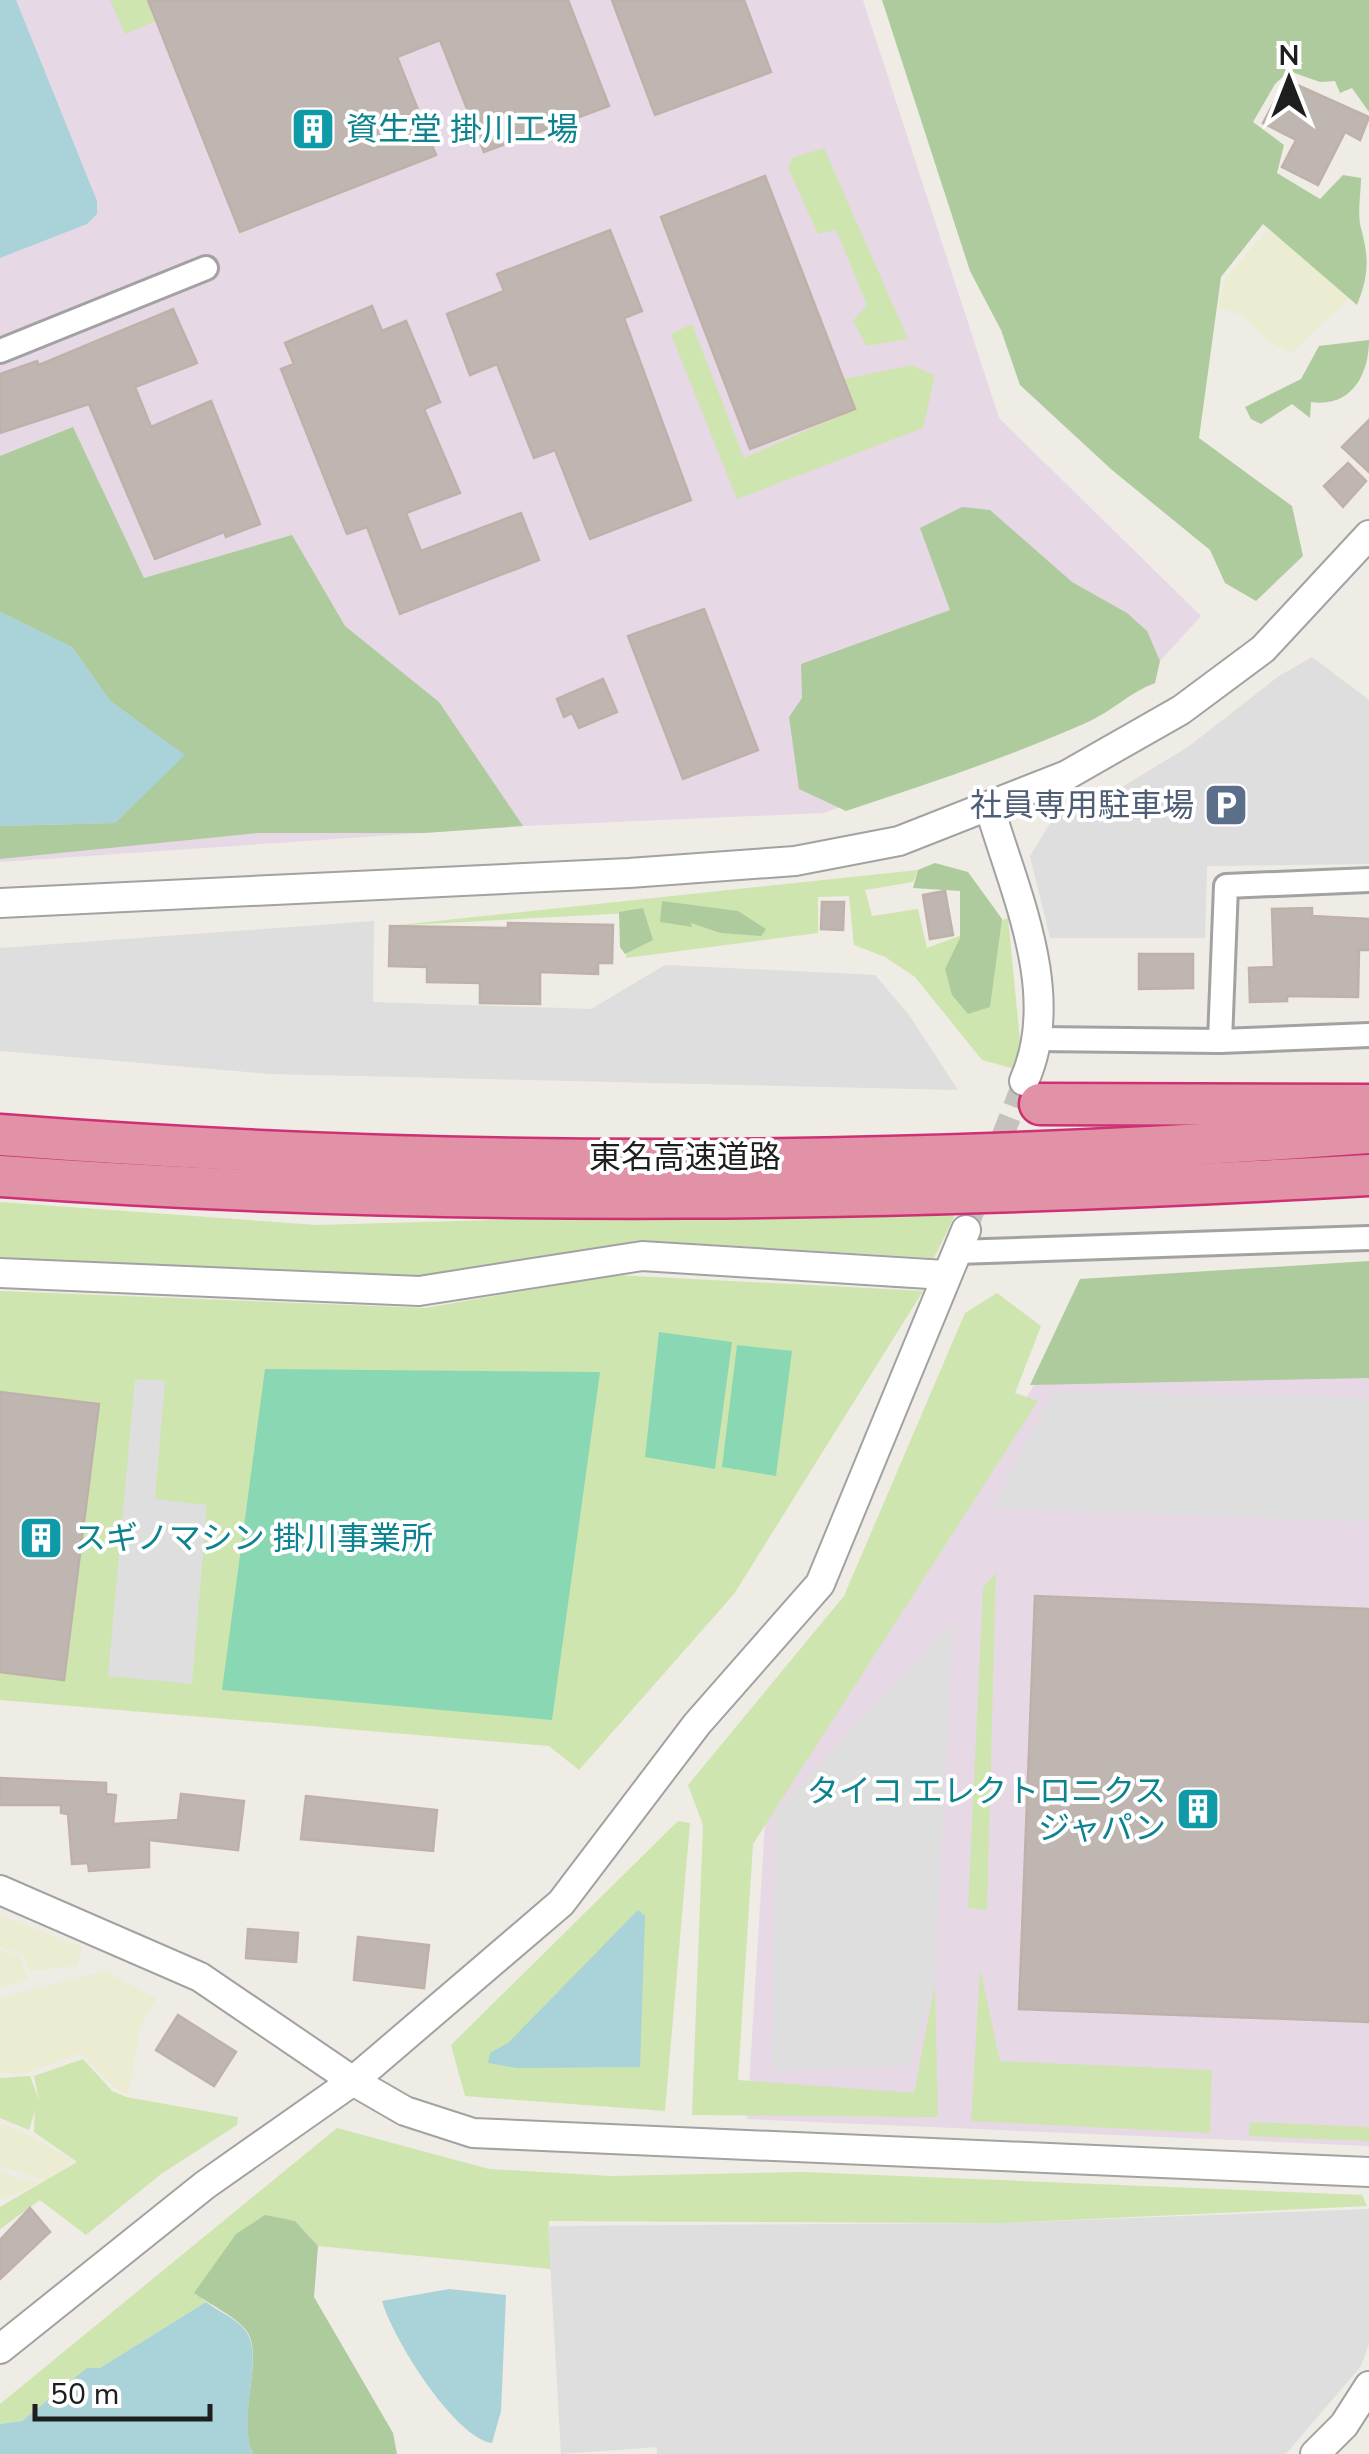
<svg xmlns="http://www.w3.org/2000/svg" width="1369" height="2454" font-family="'Nunito Sans','Noto Sans JP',sans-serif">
  <rect width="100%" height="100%" fill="#efebe5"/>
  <!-- industrial -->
  <g fill="#e7d8e6">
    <path d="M0,0H863L999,418L1201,616L1160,661L1001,746L824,813L523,826L0,862Z"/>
    <path d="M1045,1367L1369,1369V2146L747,2119L765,1823Z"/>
  </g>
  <!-- farmland -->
  <g fill="#ececd2">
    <path d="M1291,216L1358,279L1347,301L1291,353L1268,341L1241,314L1217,308L1225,279L1263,235Z"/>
    <path d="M0,1915L82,1947L77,1966L29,1971L23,1954L0,1947Z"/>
    <path d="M0,1950L20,1956L28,1980L0,1988Z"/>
    <path d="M105,1971L156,1998L140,2027L128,2094L116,2089L81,2053L24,2074L0,2073V1998Z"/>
    <path d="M0,2123L29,2135L74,2162L45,2180L0,2166Z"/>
    <path d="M0,2171L19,2179L40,2183L0,2200Z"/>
  </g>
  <!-- grass -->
  <g fill="#cee5af">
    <path d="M110,0H148L156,21L125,34Z"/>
    <path d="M824,148L908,339L867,346L853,321L867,305L836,230L818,234L788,168L792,158Z"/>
    <path d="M692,324L744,458L855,409L844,379L912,365L935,376L923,428L737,499L671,334Z"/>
    <path d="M918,870L913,882L865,890L872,916L918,909L927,948L1008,918L1023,1071L982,1060L915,977L885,957L854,945L849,896L818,897V933L626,958L630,913L390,926Z"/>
    <path d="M0,1202L317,1225L959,1207L934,1258L641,1240L418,1281L177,1266L0,1263Z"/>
    <path d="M616,1275L923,1291L734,1594L579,1770L549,1746L0,1700V1291L425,1308Z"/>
    <path d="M997,1293L1041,1326L1015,1393L1038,1401L753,1844L738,2080L914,2093L935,1983L938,2117L692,2115L703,1825L688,1785L844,1596L965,1313Z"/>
    <path d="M996,1573L987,1910L968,1908L983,1587Z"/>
    <path d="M678,1821L690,1823L665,2111L465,2096L451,2045Z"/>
    <path d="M980,1968L1000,2061L1212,2070L1210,2133L971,2121Z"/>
    <path d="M83,2059L112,2091L126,2097L238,2117L237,2125L161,2174L86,2235L40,2200L0,2229V2207L77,2162L34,2132L35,2110L29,2130L0,2118V2078L30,2076L39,2100L34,2076Z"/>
    <path d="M1250,2122L1369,2127V2141L1249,2136Z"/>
    <path d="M337,2128L489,2169L611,2176L804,2172L1362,2195L1367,2206L1003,2223L549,2221L551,2269L318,2246L295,2221L195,2293L206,2302L100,2368L87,2369L22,2421L0,2424V2404Z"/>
  </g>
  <!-- forest -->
  <g fill="#aecb9d">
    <path d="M882,0H1369V112L1352,88L1340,93L1335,81L1320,82L1289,71L1275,84L1253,122L1284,145L1277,173L1320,199L1343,175L1361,178C1361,192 1357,214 1361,228C1369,258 1369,275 1357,305L1263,224L1221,277L1199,438L1292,506L1303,556L1256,601L1225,583L1210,550L1112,470L1020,385L1001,330L970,271Z"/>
    <path d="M1369,340C1369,375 1351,408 1311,402L1310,418L1292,404L1261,424L1251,419L1245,407L1301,379L1319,346Z"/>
    <path d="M73,427L144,578L292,535L345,626L439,702L523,826L424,833H258L0,859V826L115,823L184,755L110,701L72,647L0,612V456Z"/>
    <path d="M962,507L990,510L1072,582L1127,613L1147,631L1160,661L1155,683C1129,693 1112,711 1088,722C1009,757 928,784 846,811L799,789L789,717L802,698L801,664L950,610L920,528Z"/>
    <path d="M935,863L968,872L1002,919L990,1007L968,1014L952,995L945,969L960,938V891L913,888L918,870Z"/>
    <path d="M662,901L738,911L766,929L761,936L721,933L691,923L692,927L660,922Z"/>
    <path d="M643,908L653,940L625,954L620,947L619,912Z"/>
    <path d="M1369,1261V1378L1030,1385L1080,1279Z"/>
    <path d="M265,2215L295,2221L318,2246L314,2297L393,2433L397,2454H253C235,2416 266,2357 246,2330C235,2316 209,2304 194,2293L236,2234Z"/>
  </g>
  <!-- pitch -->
  <g fill="#89d8b3">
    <path d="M659,1332L732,1342L715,1469L645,1457Z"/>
    <path d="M737,1345L792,1351L776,1476L722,1467Z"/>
    <path d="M265,1369L600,1372L552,1720L222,1690Z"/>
  </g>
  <!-- parking -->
  <g fill="#dedede">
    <path d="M1312,657L1369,700V864L1207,866L1205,938H1050L1030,856L1054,817L1112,793L1188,747L1279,676Z"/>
    <path d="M374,921L373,1002L591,1009L665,965L875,975L909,1015L958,1090L270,1074L0,1051V948Z"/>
    <path d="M135,1379L165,1381L155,1499L207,1505L192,1684L108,1676Z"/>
    <path d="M1054,1392L1369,1397V1522L992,1508Z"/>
    <path d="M953,1622L935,1983L908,2066L772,2071L775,1812Z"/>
    <path d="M1369,2209V2344L1361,2366L1286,2454H657V2447L561,2454L548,2226L1003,2223Z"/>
  </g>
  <!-- water -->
  <g fill="#a9d2d9">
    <path d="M0,0H16L97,201V214L87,224L0,258Z"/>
    <path d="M0,612L72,647L110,701L185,755L115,823L0,826Z"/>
    <path d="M638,1910L645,1916L640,2067L517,2068L488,2063L490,2053L508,2043Z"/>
    <path d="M449,2289L506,2295L501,2411L492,2443C454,2438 392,2337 382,2301Z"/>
    <path d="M206,2302C218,2311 237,2319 245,2330C266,2356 236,2416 253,2454H0V2424L22,2421L87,2368H100Z"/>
  </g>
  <!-- building -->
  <g fill="#bfb6b2" stroke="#bfb1a9" stroke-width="2.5">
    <path d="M148,0H568L609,106L484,152L440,40L397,57L436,155L240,232Z"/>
    <path d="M612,0H744L771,72L655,115Z"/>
    <path d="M1286,80L1369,117L1360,140L1345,132L1318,185L1282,167L1296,140L1263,123Z"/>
    <path d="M765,176L855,409L750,449L661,217Z"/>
    <path d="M610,230L642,311L624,318L691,500L590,539L555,450L534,458L497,364L470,375L447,314L504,291L497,274Z"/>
    <path d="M372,306L382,331L406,321L440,402L424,409L460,493L406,513L421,551L521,513L539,560L400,614L367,527L347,534L281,369L294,364L285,343Z"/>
    <path d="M173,309L197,363L135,387L151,427L211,401L260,524L226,537L224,532L155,559L89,404L0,433V374L37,361L39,365Z"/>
    <path d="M1369,420V472L1342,447Z"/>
    <path d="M1348,463L1366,481L1343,507L1324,486Z"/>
    <path d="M704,609L758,750L683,779L628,636Z"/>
    <path d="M603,679L617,712L579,728L572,713L564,717L557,699Z"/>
    <path d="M945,891L953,935L930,939L923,895Z"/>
    <path d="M822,902H844L843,930L821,929Z"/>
    <path d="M1312,908V916L1369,919V950H1359L1358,997L1287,996V1001L1250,1002L1249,968L1274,967L1272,909Z"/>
    <path d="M508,923L613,925L612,963H598V974L540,972V1004L480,1003V983L427,982V967L389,966L390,926L508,928Z"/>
    <path d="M1139,954H1193V988L1139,989Z"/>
    <path d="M0,1392L99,1404L64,1680L0,1672Z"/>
    <path d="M1035,1596L1369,1609V2022L1019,2009Z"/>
    <path d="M0,1778L106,1783V1794L116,1795L113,1824L178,1820L181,1794L244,1801L238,1850L149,1840V1867L89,1871L88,1863L72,1864L68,1814L61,1813V1805H0Z"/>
    <path d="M306,1796L437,1810L433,1851L301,1839Z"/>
    <path d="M248,1929L298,1933L296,1962L246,1958Z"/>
    <path d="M358,1937L429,1945L424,1988L354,1980Z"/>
    <path d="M178,2015L236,2052L214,2086L156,2050Z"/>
    <path d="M30,2208L50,2232L0,2279V2240Z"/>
  </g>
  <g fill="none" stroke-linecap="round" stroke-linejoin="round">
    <!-- minor-tunnel -->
    <path stroke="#c5c2bd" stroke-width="22" stroke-dasharray="22 11" stroke-linecap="butt" d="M966,1230L1024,1081"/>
    <defs>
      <g id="minor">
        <path d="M0,351L206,268"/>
        <path d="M1036,1039L1220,1041L1369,1035"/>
        <path d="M1220,1041L1226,886L1369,880"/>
        <path d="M956,1252L1369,1238"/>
      </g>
      <g id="tertiary">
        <path d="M990,809C1015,893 1063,995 1024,1081"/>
        <path d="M0,903L629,873L795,861L899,841L1067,775L1181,710L1263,649L1369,535"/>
        <path d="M0,1273L419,1291L642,1256L945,1275"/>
        <path d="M0,1890L200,1977L353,2081L405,2111L473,2133L1369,2172"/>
        <path d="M0,2349L205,2185L353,2081L561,1903L697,1724L820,1584L966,1230"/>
        <path d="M1315,2454L1344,2425L1369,2386"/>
      </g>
      <g id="motorway">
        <path d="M1040,1104L1369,1105"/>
        <path d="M0,1135C454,1170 915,1167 1369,1133"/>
        <path d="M0,1176C457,1209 912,1201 1369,1175"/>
      </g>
    </defs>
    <!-- minor casing -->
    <use href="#minor" stroke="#a2a2a2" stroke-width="28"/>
    <!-- tertiary casing -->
    <use href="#tertiary" stroke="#a2a2a2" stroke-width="32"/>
    <!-- motorway casing -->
    <use href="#motorway" stroke="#cf3073" stroke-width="45"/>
    <!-- minor -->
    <use href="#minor" stroke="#fff" stroke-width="22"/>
    <!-- tertiary -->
    <use href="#tertiary" stroke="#fff" stroke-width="28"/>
    <!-- motorway -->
    <use href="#motorway" stroke="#e192a7" stroke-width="40"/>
  </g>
  <!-- icons -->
  <defs>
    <symbol id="building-square" viewBox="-11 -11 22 22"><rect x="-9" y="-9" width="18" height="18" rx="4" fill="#0f9aa8" stroke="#fff"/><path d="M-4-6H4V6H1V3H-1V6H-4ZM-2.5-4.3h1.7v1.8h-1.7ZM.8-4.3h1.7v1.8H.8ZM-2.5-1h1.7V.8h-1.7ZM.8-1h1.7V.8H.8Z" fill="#fff"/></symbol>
    <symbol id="parking-square" viewBox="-11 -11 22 22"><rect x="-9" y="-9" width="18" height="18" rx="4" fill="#5c6f8a" stroke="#fff"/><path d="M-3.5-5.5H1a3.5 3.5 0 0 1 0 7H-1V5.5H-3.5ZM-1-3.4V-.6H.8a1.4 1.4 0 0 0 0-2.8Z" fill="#fff"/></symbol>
  </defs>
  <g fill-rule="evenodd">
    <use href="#building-square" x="288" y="104" width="50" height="50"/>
    <use href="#parking-square" x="1201" y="780" width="50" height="50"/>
    <use href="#building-square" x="16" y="1513" width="50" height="50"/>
    <use href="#building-square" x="1173" y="1784" width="50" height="50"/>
  </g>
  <g text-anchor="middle" stroke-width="8" stroke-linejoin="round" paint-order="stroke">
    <!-- culture labels -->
    <g font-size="32" fill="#0d838f" stroke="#fff" text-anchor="start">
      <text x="346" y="140">資生堂 掛川工場</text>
      <text x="74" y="1549">スギノマシン 掛川事業所</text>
      <text x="1166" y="1802" text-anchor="end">タイコ エレクトロニクス<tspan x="1166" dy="37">ジャパン</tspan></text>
    </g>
    <!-- service labels -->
    <g font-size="32" fill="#4e5e75" stroke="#fff" text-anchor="end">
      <text x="1194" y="816">社員専用駐車場</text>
    </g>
    <!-- street labels -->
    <g font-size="32" fill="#1e1e1e" stroke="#fff">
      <text x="685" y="1168">東名高速道路</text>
    </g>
  </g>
  <!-- north arrow -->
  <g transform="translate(1289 80)" stroke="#ffffff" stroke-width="8" paint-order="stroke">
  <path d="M0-8L18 38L0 25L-18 38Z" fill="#1e1e1e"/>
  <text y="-15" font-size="28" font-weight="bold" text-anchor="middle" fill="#1e1e1e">N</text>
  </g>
  <!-- scale -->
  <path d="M35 2404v15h175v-15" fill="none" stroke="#1e1e1e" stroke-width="5"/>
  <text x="50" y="2404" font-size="30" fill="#1e1e1e" stroke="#ffffff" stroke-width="8" paint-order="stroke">50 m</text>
</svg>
